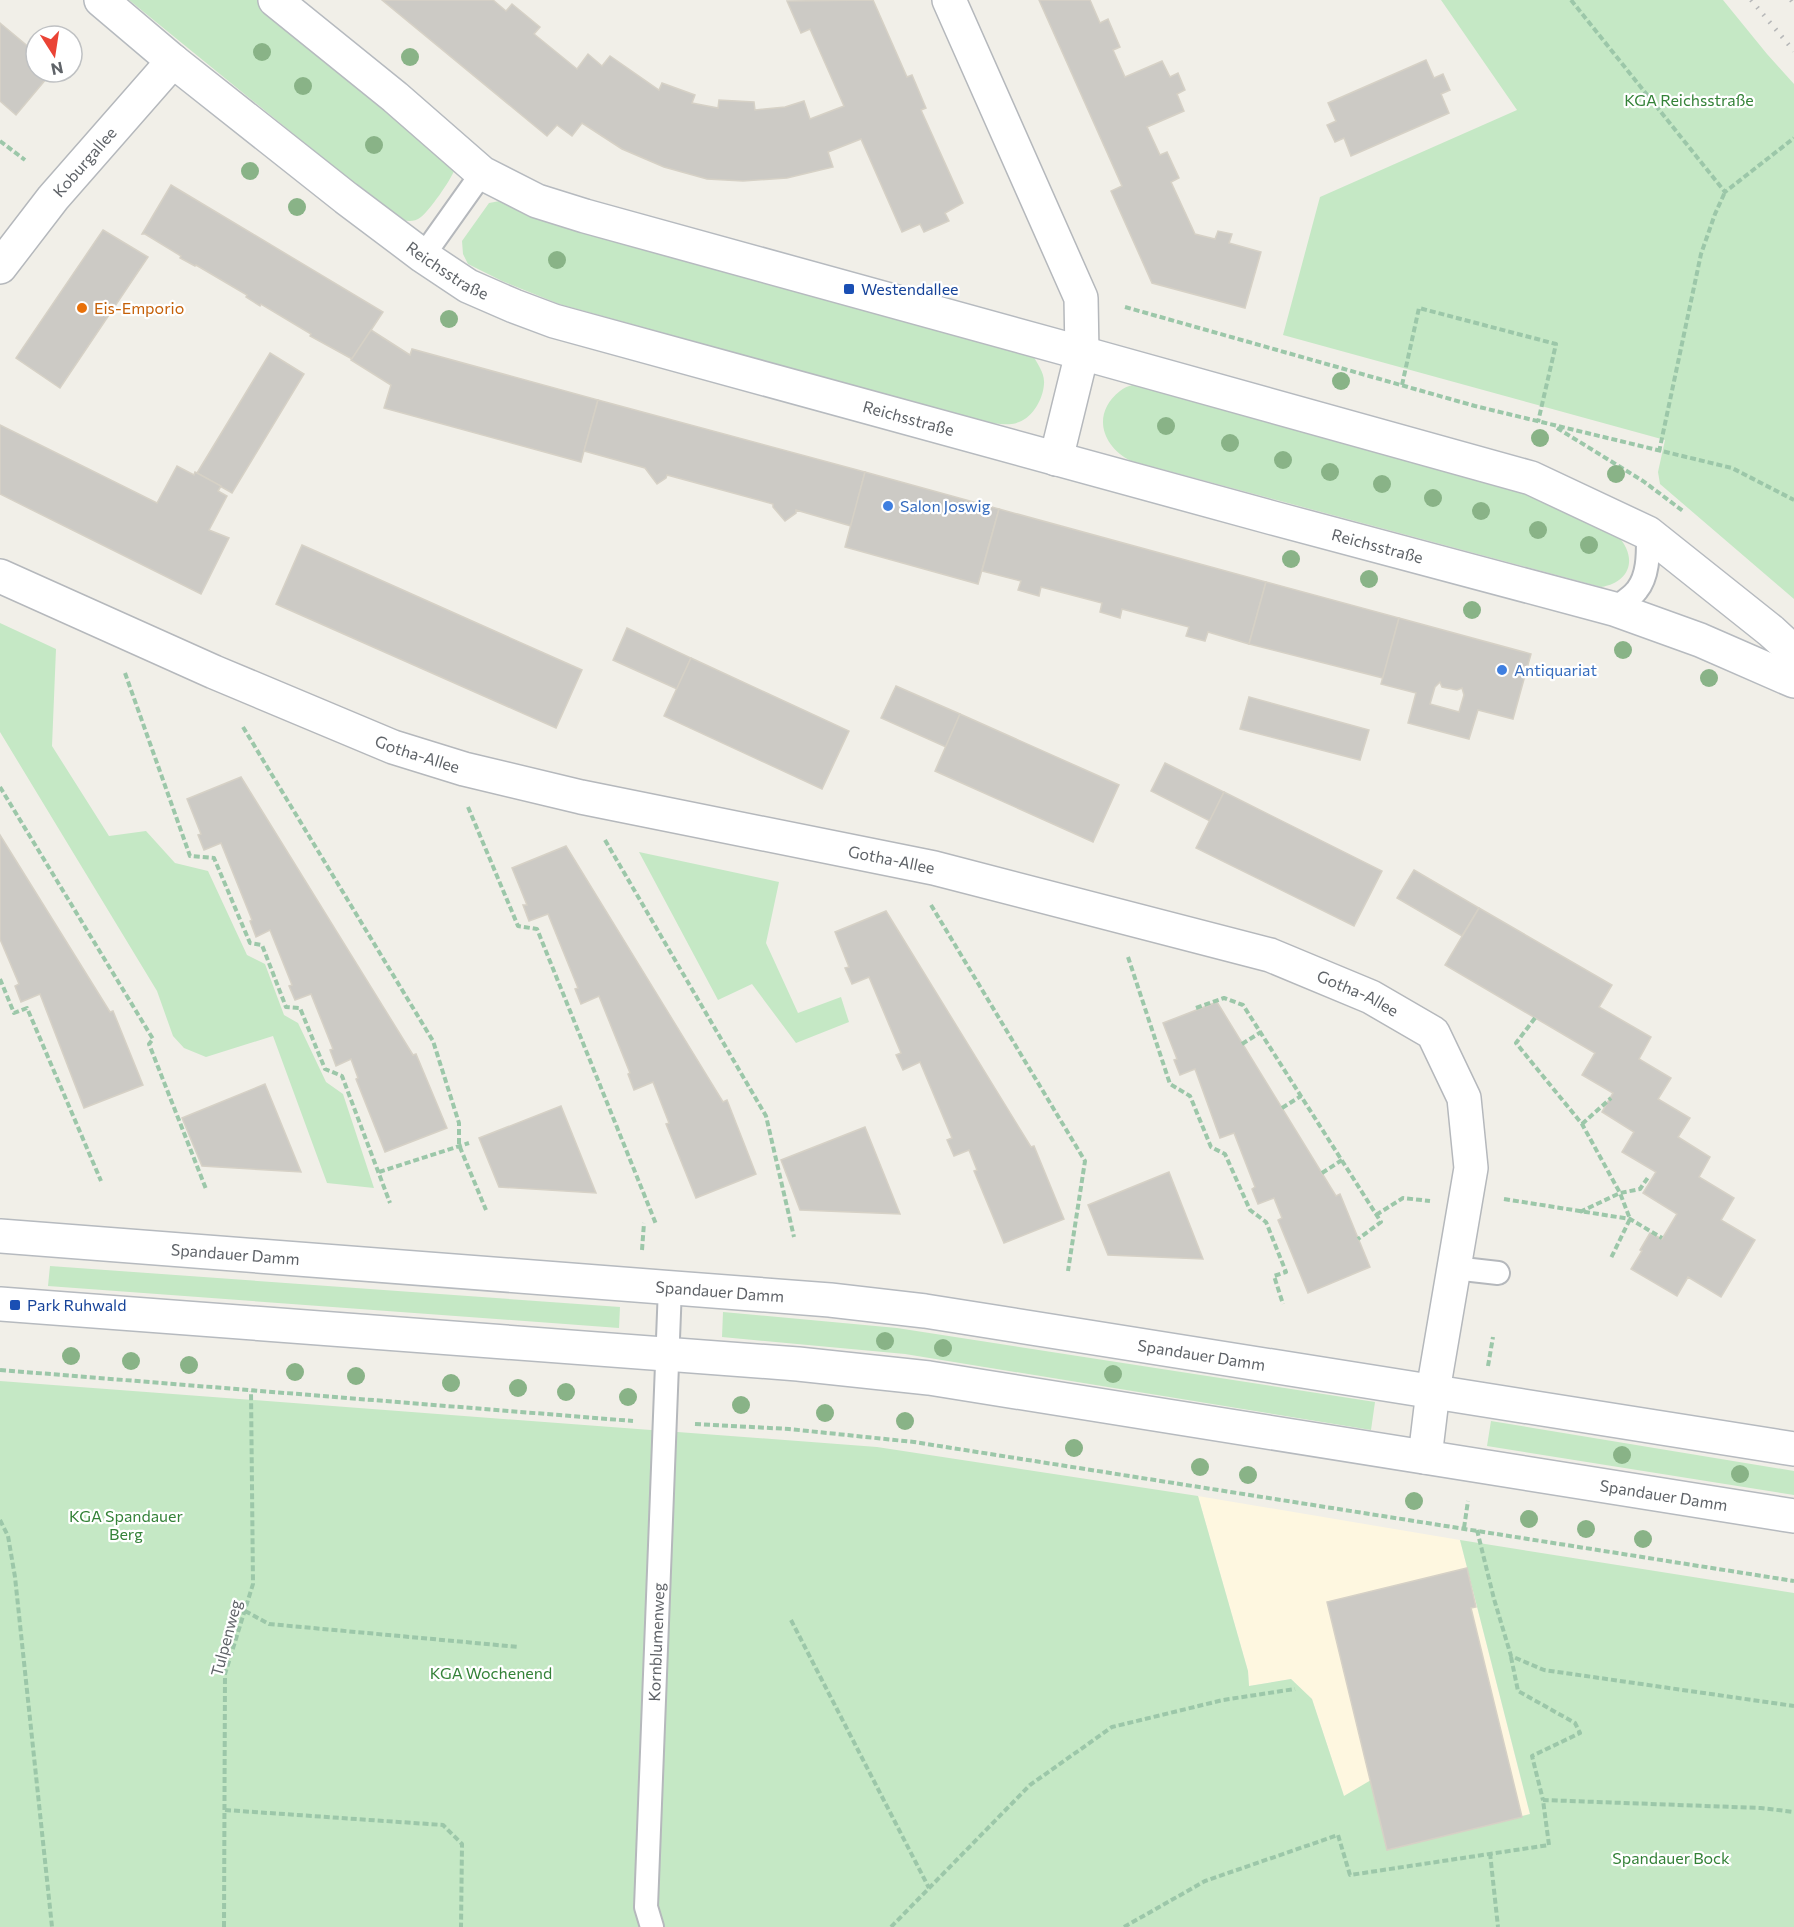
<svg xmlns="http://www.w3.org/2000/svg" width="1794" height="1927" font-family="Commissioner,sans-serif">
  <rect width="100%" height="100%" fill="#f1efe8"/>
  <!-- commercial -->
  <path fill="#fef7e0" d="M1198,1496L1460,1540L1530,1815L1387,1850L1371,1781L1344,1796L1312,1699L1291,1679L1249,1686L1248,1671Z"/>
  <!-- green -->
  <g fill="#c5e8c5">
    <path d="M129,0H258L437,146L454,171C450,181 430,210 421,217C413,223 406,221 398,219Z"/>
    <path d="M1441,0H1723L1767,54L1794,84V599L1660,484L1658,472L1665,440L1283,335L1320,197L1517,110Z"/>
    <path d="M505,200L1032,354C1037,363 1045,373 1044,384C1043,399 1033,417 1019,422C1009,426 997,424 986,422L559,304L502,281L468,264L463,254L462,241L489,203Z"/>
    <path d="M1147,382L1510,483L1617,535C1638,557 1631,582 1601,587L1131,461C1102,446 1091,414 1120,391C1127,385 1138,384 1147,382Z"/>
    <path d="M0,623L56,649L52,746L109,836L146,831L175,863L208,871L247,955L265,964L284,1015L298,1023L326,1082L343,1094L374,1188L327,1183L273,1036L206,1057L184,1048L173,1036L157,991L0,732Z"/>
    <path d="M639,852L779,882L766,943L798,1013L841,997L849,1022L796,1043L752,984L718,1000Z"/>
    <path d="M50,1266L620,1307L619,1328L48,1286Z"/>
    <path d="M723,1312L897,1328L1375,1402L1371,1430L905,1354L722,1337Z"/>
    <path d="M0,1381L877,1447L1198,1496L1248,1671L1249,1686L1291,1679L1312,1699L1344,1796L1371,1780L1387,1850L1530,1814L1460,1540L1794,1593V1927H0Z"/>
    <path d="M1491,1421L1794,1471V1495L1487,1446Z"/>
  </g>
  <!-- building -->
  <g fill="#cccac5" stroke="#d6d1c6" stroke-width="1.5" fill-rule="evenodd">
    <path d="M382,0H493L506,11L512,4L540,27L534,34L577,69L588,54L602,66L610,56L659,90L662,83L695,95L692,103L718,108L719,100L754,102L755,110L785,107L804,101L810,119L844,106L810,29L801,33L787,1L873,0L907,77L912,75L926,108L921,110L963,203L945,213L949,221L924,232L920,224L902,232L861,139L828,152L833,167L787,178L743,181L707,179L664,167L622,149L582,123L572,136L557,125L547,136Z"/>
    <path d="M1039,0H1090L1100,23L1108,19L1120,47L1113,50L1125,77L1162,61L1170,77L1178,73L1185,90L1177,94L1184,111L1147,127L1160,155L1167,152L1179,178L1171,182L1195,234L1215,239L1218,231L1232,234L1229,243L1261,252L1245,308L1152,283L1111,191L1122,186Z"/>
    <path d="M0,23L36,53V72H52L16,115L0,101Z"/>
    <path d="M1426,60L1434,78L1443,74L1450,90L1441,94L1449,113L1351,156L1344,138L1335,142L1327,125L1336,121L1328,103Z"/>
    <path d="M171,185L383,312L352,359L310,336L311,334L261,304L260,306L246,297L247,295L196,265L195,266L180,258L181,256L145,234H142Z"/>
    <path d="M103,230L148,257L60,388L16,358Z"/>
    <path d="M371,330L410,355L412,349L598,400L581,462L384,408L391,385L351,360Z"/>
    <path d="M270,353L304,374L232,493L197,473Z"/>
    <path d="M598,400L865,472L851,526L796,510V513L785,521L773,507V504L667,475L666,478L657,484L645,468L584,451Z"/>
    <path d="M0,425L157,503L177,466L194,475L195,472L197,473L221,486L218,491L227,496L209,530L229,538L201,594L0,494Z"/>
    <path d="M865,472L999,509L978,584L845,547Z"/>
    <path d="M999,509L1266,582L1249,644L1208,632L1205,641L1186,636L1189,627L1122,609L1120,618L1100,612L1102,603L1041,587L1039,596L1018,590L1021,581L982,571Z"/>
    <path d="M302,545L582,670L556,728L276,604Z"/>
    <path d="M1266,582L1399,618L1383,678L1249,644Z"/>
    <path d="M1399,618L1531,654L1513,719L1478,710L1469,739L1408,723L1416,693L1381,684ZM1440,682L1442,687L1457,690L1462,688L1464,695L1459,712L1430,704L1435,687Z"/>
    <path d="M627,628L691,658L677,689L613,660Z"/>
    <path d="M691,658L849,731L822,789L664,716Z"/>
    <path d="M896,686L960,714L946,747L881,718Z"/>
    <path d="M1249,697L1369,730L1360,760L1240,729Z"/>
    <path d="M960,714L1119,785L1093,842L935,771Z"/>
    <path d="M1165,763L1224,792L1210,821L1151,791Z"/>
    <path d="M241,777L413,1055L416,1054L447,1128L385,1152L356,1079L358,1078L351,1059L336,1066L330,1050L333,1049L311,994L295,1000L289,986L292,985L270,930L256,937L250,921L252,920L221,843L204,850L198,835L201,834L187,799Z"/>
    <path d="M1224,792L1382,871L1354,926L1196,848Z"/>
    <path d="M0,835L110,1012L113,1011L143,1085L84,1108L40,994L21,1002L15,986L19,984L0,939Z"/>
    <path d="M566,846L723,1102L727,1100L756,1174L696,1198L666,1124L669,1123L653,1082L634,1090L628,1074L630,1073L599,996L581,1004L575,989L578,988L548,914L529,921L523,905H527L512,868Z"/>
    <path d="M1414,870L1479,908L1462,936L1397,898Z"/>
    <path d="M1479,908L1612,985L1599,1007L1651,1037L1639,1059L1671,1078L1658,1099L1690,1118L1678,1137L1710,1157L1699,1177L1734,1198L1721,1220L1755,1240L1721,1297L1688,1277L1677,1296L1631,1269L1642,1251L1640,1250L1650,1233L1662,1239L1677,1214L1643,1193L1656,1172L1622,1152L1634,1132L1602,1112L1613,1093L1582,1075L1595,1053L1445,965Z"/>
    <path d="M886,911L1031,1147L1034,1146L1064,1219L1004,1243L974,1171L977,1170L969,1150L954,1156L947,1140L952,1138L920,1062L903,1070L896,1055L901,1053L869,977L852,984L845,968L849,967L835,932Z"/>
    <path d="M1217,1002L1336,1196L1340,1194L1370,1267L1308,1293L1278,1220L1282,1218L1274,1198L1258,1204L1252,1189L1255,1187L1234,1133L1220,1138L1195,1069L1180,1075L1174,1060L1177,1059L1163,1023Z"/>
    <path d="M265,1084L301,1172L202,1166L182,1118Z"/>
    <path d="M561,1106L596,1193L499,1187L479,1138Z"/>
    <path d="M865,1127L900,1214L800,1210L781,1160Z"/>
    <path d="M1169,1172L1203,1259L1108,1255L1088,1205Z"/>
    <path d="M1467,1568L1476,1607L1471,1608L1522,1817L1387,1850L1327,1602Z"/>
  </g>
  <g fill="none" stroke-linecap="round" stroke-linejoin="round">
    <defs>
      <g id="service">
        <path d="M423,256L482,173"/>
        <path d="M1614,609C1622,603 1632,597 1637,590C1649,575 1648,552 1648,533"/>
        <path d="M1454,1268L1498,1273"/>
        <path id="s1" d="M652,1927L646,1907L670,1287"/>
      </g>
      <g id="minor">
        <path d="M949,0L1081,298L1082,353L1056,459"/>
        <path id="s2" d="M0,267L53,198L173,61"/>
        <path id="s3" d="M0,576L214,672L393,747L464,769L581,797L934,868L1270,955L1371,997L1433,1033L1464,1098L1471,1168L1433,1391L1425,1457"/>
      </g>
      <g id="secondary">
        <path id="s4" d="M101,0L173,61L346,198L423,256L468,286L514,306L554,321L1273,518L1614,609L1700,640L1794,681"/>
        <path d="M275,0L395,97L482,173L537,201L585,216L1082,353L1531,478L1648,533L1771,631L1794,652"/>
        <path id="s5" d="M0,1236L830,1300L925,1311L1794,1449"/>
        <path id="s6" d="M0,1304L798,1364L929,1378L1794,1516"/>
      </g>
    </defs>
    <!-- service casing -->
    <use href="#service" stroke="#b5b8bc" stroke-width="26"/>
    <!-- minor casing -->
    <use href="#minor" stroke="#b5b8bc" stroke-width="36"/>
    <!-- secondary casing -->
    <use href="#secondary" stroke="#b6babf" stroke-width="36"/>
    <!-- path -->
    <g stroke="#9cc7a9" stroke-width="4" stroke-dasharray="6 3" stroke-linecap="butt">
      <path d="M1571,0L1725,192L1794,138"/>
      <path d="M0,141L25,160"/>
      <path d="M1125,307L1475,406L1732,468L1794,500"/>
      <path d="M1402,385L1419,308L1556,344L1538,422"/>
      <path d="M1557,428L1643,481L1683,511"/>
      <path d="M1659,452L1701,254L1715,214L1725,192"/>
      <path d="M125,673L190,856L214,858L250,943L262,945L286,1007L300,1008L325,1069L342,1076L390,1203"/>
      <path d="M243,727L433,1041L459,1123V1145L486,1210"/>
      <path d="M0,787L153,1039L149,1044L206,1189"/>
      <path d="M468,807L518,926L537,929L656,1224"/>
      <path d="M605,840L766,1116L794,1237"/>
      <path d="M931,905L1085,1161L1068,1271"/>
      <path d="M1128,957L1170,1084L1190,1096L1211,1147L1225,1154L1250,1210L1266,1222L1286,1272L1274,1276L1283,1304"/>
      <path d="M0,979L14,1013L27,1008L101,1181"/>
      <path d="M1196,1008L1224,998L1243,1005L1381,1222L1358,1239"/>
      <path d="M1535,1018L1516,1043L1582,1124L1620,1193L1630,1219L1611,1258"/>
      <path d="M1242,1044L1261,1032"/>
      <path d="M1282,1108L1301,1096"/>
      <path d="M1582,1124L1611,1098"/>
      <path d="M379,1172L469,1143"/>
      <path d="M1322,1173L1342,1160"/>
      <path d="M1504,1199L1630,1219L1662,1238"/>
      <path d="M1580,1212L1620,1193L1640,1189L1649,1176"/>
      <path d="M1376,1215L1403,1198L1430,1201"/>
      <path d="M642,1250L644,1223"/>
      <path d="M1488,1366L1493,1337"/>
      <path d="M0,1370L633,1421"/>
      <path d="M695,1424L789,1429L914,1442L1794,1581"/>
      <path d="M0,1520L8,1536L15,1577L52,1927"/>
      <path d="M1464,1528L1468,1501"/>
      <path d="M1477,1530L1494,1599L1511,1656L1544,1670L1794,1706"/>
      <path d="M245,1611L269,1624L519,1647"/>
      <path d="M791,1620L929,1888"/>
      <path d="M1511,1657L1518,1691L1575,1723L1580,1733L1532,1756L1543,1800"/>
      <path d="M225,1810L443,1825L462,1844L461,1927"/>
      <path d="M1490,1853L1498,1927"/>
      <path d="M224,1927L225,1674L253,1584L251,1391"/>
      <path d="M891,1927L1030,1785L1112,1727L1223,1700L1295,1689"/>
      <path d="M1124,1927L1205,1881L1338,1835L1350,1875L1549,1845L1543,1800L1761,1808L1794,1812"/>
    </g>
    <!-- service -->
    <use href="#service" stroke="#fff" stroke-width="22"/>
    <!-- minor -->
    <use href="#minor" stroke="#fff" stroke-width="33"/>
    <!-- secondary -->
    <use href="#secondary" stroke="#fff" stroke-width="33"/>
    <!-- rail -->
    <g stroke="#b6b7b8" stroke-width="4.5" stroke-dasharray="1.5 8" stroke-linecap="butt">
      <path d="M1751,0L1794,51"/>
      <path d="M1791,0L1794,4"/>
    </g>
  </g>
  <!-- trees -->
  <g fill="#89b387">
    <circle cx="262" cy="52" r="9"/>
    <circle cx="410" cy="57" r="9"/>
    <circle cx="303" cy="86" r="9"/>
    <circle cx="374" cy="145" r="9"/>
    <circle cx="250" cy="171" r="9"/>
    <circle cx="297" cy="207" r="9"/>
    <circle cx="557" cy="260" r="9"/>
    <circle cx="449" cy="319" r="9"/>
    <circle cx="1341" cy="381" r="9"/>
    <circle cx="1166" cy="426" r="9"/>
    <circle cx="1540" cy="438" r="9"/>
    <circle cx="1230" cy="443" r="9"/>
    <circle cx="1283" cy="460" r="9"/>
    <circle cx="1330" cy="472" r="9"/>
    <circle cx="1616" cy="474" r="9"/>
    <circle cx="1382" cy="484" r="9"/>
    <circle cx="1433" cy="498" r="9"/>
    <circle cx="1481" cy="511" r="9"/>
    <circle cx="1538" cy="530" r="9"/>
    <circle cx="1589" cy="545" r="9"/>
    <circle cx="1291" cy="559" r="9"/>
    <circle cx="1369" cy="579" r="9"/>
    <circle cx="1472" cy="610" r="9"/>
    <circle cx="1623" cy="650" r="9"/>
    <circle cx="1709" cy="678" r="9"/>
    <circle cx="885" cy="1341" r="9"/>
    <circle cx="943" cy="1348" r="9"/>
    <circle cx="71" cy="1356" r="9"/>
    <circle cx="131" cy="1361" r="9"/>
    <circle cx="189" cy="1365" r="9"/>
    <circle cx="295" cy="1372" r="9"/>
    <circle cx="1113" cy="1374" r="9"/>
    <circle cx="356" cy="1376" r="9"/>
    <circle cx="451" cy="1383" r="9"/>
    <circle cx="518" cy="1388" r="9"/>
    <circle cx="566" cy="1392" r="9"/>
    <circle cx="628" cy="1397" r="9"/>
    <circle cx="741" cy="1405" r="9"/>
    <circle cx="825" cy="1413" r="9"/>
    <circle cx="905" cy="1421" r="9"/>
    <circle cx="1074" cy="1448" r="9"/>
    <circle cx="1622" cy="1455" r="9"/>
    <circle cx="1200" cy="1467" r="9"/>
    <circle cx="1740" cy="1474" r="9"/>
    <circle cx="1248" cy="1475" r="9"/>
    <circle cx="1414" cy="1501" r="9"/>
    <circle cx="1529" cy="1519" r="9"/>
    <circle cx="1586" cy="1529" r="9"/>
    <circle cx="1643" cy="1539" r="9"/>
  </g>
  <!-- markers -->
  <g fill="#1a4fb4" stroke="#fff" stroke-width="2">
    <rect x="843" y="283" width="12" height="12" rx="3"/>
    <rect x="9" y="1299" width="12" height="12" rx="3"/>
  </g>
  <circle fill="#e8710a" stroke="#fff" stroke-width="2" cx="82" cy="308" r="6"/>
  <g fill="#3f7fe0" stroke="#fff" stroke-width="2">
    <circle cx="888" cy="506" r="6"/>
    <circle cx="1502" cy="670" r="6"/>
  </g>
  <g text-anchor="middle" stroke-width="4.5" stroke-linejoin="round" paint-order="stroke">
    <!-- park labels -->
    <g font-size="16" fill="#348238" stroke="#fff">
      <text x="1689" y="106">KGA Reichsstraße</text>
      <text x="126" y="1522">KGA Spandauer<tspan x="126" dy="18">Berg</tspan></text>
      <text x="491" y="1679">KGA Wochenend</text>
      <text x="1671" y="1864">Spandauer Bock</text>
    </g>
    <!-- street labels -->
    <g font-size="16" fill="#5f6368" stroke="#fff">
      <text dy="6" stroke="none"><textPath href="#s2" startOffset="135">Koburgallee</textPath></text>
      <text dy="6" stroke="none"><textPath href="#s4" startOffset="440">Reichsstraße</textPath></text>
      <text dy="6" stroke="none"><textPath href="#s4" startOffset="926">Reichsstraße</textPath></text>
      <text dy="6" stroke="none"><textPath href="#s4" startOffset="1412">Reichsstraße</textPath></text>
      <text dy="6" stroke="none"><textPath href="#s3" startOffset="454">Gotha-Allee</textPath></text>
      <text dy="6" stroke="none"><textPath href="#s3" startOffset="940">Gotha-Allee</textPath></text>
      <text dy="6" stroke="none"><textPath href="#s3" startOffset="1426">Gotha-Allee</textPath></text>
      <text dy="6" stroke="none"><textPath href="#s5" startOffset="236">Spandauer Damm</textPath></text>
      <text dy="6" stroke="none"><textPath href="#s5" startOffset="722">Spandauer Damm</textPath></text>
      <text dy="6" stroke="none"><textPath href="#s5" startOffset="1208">Spandauer Damm</textPath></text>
      <text dy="6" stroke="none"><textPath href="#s6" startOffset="1676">Spandauer Damm</textPath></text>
      <text transform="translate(226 1638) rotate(-75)" y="6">Tulpenweg</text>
      <text dy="6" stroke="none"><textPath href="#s1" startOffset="286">Kornblumenweg</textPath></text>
    </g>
    <!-- transit labels -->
    <g font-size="16" fill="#164399" stroke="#fff" text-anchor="start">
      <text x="861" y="295">Westendallee</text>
      <text x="27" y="1311">Park Ruhwald</text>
    </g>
    <!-- food labels -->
    <g font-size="16" fill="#c56008" stroke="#fff" text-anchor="start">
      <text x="94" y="314">Eis-Emporio</text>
    </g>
    <!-- shop labels -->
    <g font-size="16" fill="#366cbe" stroke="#fff" text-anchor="start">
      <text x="900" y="512">Salon Joswig</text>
      <text x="1514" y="676">Antiquariat</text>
    </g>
  </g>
  <!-- north arrow -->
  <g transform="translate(54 54) rotate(168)"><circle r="28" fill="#ffffff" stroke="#bfc1c3" stroke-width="1.5"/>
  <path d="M0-4.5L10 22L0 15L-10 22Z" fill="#ea4335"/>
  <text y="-9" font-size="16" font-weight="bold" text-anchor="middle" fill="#5f6368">N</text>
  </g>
</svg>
